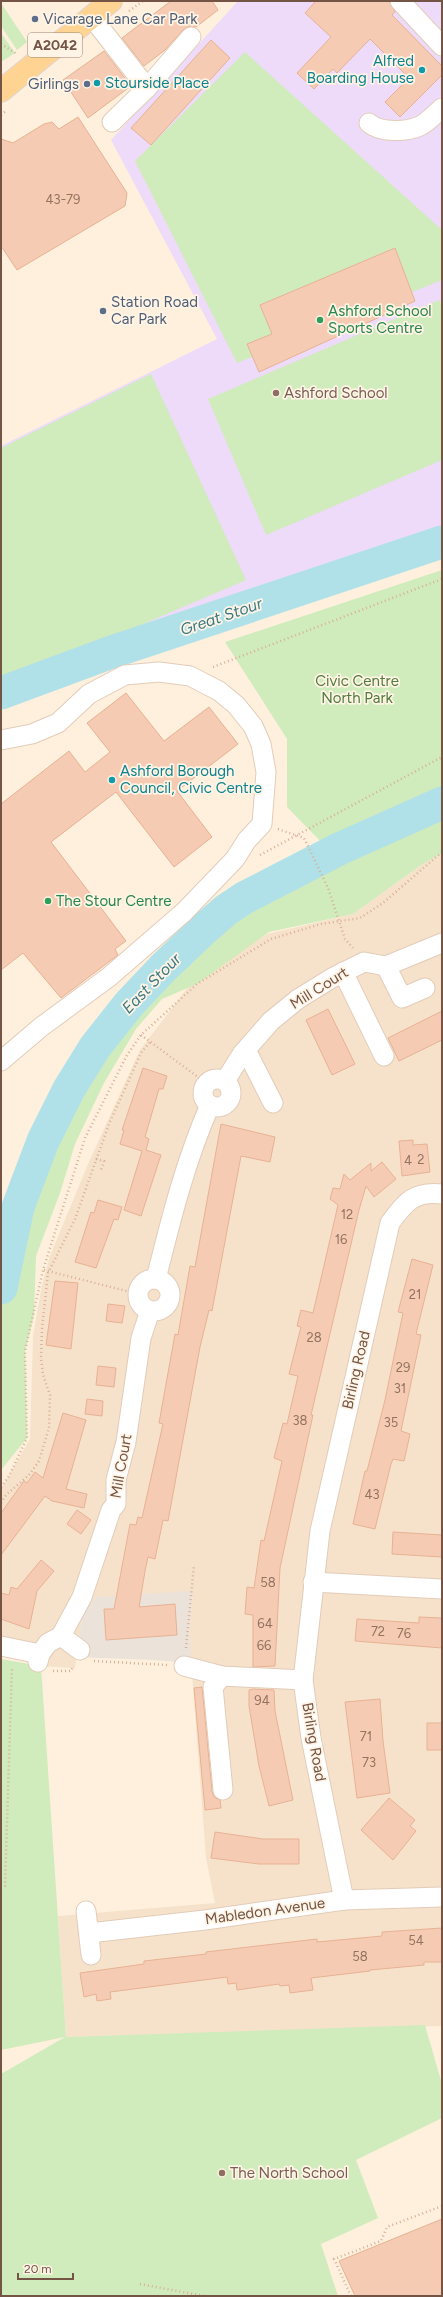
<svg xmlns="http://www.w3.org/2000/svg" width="443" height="2297" font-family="Figtree,sans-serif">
  <rect width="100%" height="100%" fill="#fef0dd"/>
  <!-- residential -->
  <path fill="#f6e2cb" d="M442,853V2026L66,2037L58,1916L215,1903L206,1858L189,1634L193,1591L82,1618L75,1668L41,1666L1,1652V1489L30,1439L33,1336L42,1285L50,1256L88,1164L140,1050L195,978L267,934L353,914L421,865Z"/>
  <!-- industrial -->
  <path fill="#ebe2da" d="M193,1591L189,1634L192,1663L155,1660L76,1657L82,1618L95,1597Z"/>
  <!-- education -->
  <path fill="#eddbf9" d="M238,1H442V543L1,688V446L217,339L111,140Z"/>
  <!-- green -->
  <g fill="#d0ebbc">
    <path d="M1,3L27,42L17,50L1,26Z"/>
    <path d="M1,33L15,53L1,62Z"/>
    <path d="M245,52L442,230V280L237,363L135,161Z"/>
    <path d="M439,300L442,306V460L266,535L208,399Z"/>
    <path d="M151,374L246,580L1,685V448Z"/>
    <path d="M442,570V791L326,847L287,807V739L225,642Z"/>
    <path d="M442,803V853L421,865L353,914L269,932L197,984L162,999L136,1029L104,1083L75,1144L60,1193L36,1256L34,1315L25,1351L27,1438L1,1470V1295L11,1245L43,1141L112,1026L219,916L286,875Z"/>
    <path d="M1,1659L41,1666L66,2037L425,2025L442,2084V2118L356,2160L378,2218L321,2244L338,2296H1V2074L65,2037L1,2050Z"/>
  </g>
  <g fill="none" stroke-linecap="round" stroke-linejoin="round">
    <!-- river -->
    <g stroke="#b1e1e8" stroke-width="33">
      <path d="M1,693L109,653L442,542"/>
      <path d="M1,1288L18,1207L43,1141L69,1089L95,1047L129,1004L163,968L203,930L226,910L244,898L339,849L442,803"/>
    </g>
  </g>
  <!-- building -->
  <g fill="#f5ccb3" stroke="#e8b193">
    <path d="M171,1H212L218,10L196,27H188L183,30L165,50L144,66L122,38Z"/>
    <path d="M316,1H389L395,12L392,15L442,66V75L400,117L385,102L409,78L370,39L337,73L333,69L314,89L297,73L331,37L305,13Z"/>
    <path d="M211,40L230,58L151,145L131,128Z"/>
    <path d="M104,51L131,86L88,118L63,80Z"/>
    <path d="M78,117L127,193L125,206L17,270L1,246V139L13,143L44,124L52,122L59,129Z"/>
    <path d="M395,248L415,301L259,372L247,344L272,334L260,305Z"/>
    <path d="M126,693L164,741L209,707L238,744L177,791L212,837L174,867L116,792L51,842L126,941L115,949L118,955L61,998L23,953L1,970V804L69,751L85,772L110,752L87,723Z"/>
    <path d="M328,1009L355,1064L332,1075L306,1020Z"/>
    <path d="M442,1011V1040L399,1061L388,1038Z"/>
    <path d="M143,1068L167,1076L163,1089H159L145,1137L149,1139L146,1150L161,1155L141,1216L124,1210L142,1151L120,1144L124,1130H122Z"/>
    <path d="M221,1124L275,1137L270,1162L241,1156L212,1311L209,1310L200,1347L168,1521L163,1520L155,1559L148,1557L145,1571L139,1607L175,1604L177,1635L106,1640L104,1609H114L130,1524L136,1525L138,1517L142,1518L163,1424L159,1423L175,1334L178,1335L190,1266L195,1267Z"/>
    <path d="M413,1140V1145L427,1144L430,1172L402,1176L399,1141Z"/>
    <path d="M382,1162L396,1179L374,1197L366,1186L359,1210L311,1415H313L280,1568L275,1666L253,1667V1615L245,1614L247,1587L254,1588L261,1540L264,1541L265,1537L282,1461L274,1458L283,1423L287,1424L298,1376L289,1374L301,1327L297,1326L301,1310L313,1313L338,1205L330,1199L333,1188L340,1189L344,1174L350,1180L371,1163V1171Z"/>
    <path d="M98,1200L122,1207L118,1220L114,1219L96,1268L75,1262L91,1212L94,1213Z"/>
    <path d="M412,1259L433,1265L416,1334L421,1335L401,1431L410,1434L407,1448L404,1461L393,1459L391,1464L375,1529L353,1524L365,1471H367L385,1400L403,1313L398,1312Z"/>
    <path d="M55,1281L78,1283L71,1349L46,1345Z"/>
    <path d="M108,1304L125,1306L122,1323L106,1321Z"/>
    <path d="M98,1366L116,1368L114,1387L96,1385Z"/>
    <path d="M87,1399L103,1401L102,1416L85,1414Z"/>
    <path d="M63,1413L86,1420L66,1489L87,1494L84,1508L52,1501L45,1496L1,1555V1513L24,1481L27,1483L35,1472L43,1478Z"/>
    <path d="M77,1510L91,1520L81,1534L67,1524Z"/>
    <path d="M393,1532L442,1535V1557L392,1554Z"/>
    <path d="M41,1560L54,1571L37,1591L29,1629L1,1619V1593L9,1595L11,1587L17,1589Z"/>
    <path d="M419,1617L442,1618V1648L355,1641L357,1619L419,1623Z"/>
    <path d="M202,1687L212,1791L214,1797L220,1800L221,1808L205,1810L194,1688Z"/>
    <path d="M253,1689L274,1690L275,1711L293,1800L269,1806L259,1766L249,1706V1690Z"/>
    <path d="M380,1699L383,1741L390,1793L357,1798L345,1702Z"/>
    <rect x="427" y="1723" width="15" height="27"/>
    <path d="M389,1798L415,1820L410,1826L416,1831L393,1860L361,1830Z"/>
    <path d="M215,1832L263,1839H299V1864H259L211,1858Z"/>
    <path d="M442,1928V1962H424V1965L370,1970V1971L311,1978L313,1990L290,1993L289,1985L280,1986L279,1984L237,1990L236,1983L228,1984L227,1977L110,1992L111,1999L97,2001L96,1994L84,1997L80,1973L144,1964V1961L206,1954V1952L317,1939V1942L382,1936V1932Z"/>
    <path d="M442,2219V2296H355L339,2261Z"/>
  </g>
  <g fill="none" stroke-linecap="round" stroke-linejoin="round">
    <defs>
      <g id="minor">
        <path d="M400,1L442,46"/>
        <path d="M91,16L147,88"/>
        <path d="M112,122L147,88L191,37"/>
        <path d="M369,123C380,133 407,132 420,126C428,122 435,114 442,108"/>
        <path d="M1,740L32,734L58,723L89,694L125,675L159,672L190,676L219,691L236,705L253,726L261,744L266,772L262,824L247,840L235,859L184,912L109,977L41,1027L1,1061"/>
        <path d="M386,966L402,998L425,988"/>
        <path d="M343,972L384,1056"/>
        <path d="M246,1050L273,1103"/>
        <circle cx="217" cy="1093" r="14"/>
        <path d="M225,1081L242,1054L271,1021L298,999L332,978L364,962L386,966L442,943"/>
        <circle cx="154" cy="1295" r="16"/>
        <path d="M156,1279C171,1219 185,1162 210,1105"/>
        <path d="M313,1582L442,1589"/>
        <path d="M61,1636L80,1650"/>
        <path d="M1,1646L40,1654"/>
        <path d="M38,1662L40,1654L48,1643L61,1636L82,1597L111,1510L116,1504V1480L126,1442L141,1338L150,1311"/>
        <path d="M184,1666L222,1676L303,1680"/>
        <path d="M222,1676L213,1687L223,1790"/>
        <path d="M344,1900L311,1738L303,1680L320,1531L390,1223C405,1202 414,1191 442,1194"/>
        <path d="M86,1911L91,1955"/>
        <path d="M89,1933L205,1920L344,1900L442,1897"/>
      </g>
      <path id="major" d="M1,91L111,1"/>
    </defs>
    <!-- minor casing -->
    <use href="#minor" stroke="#e2ccb9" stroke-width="21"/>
    <!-- major casing -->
    <use href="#major" stroke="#ded6d2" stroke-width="24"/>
    <!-- path -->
    <g stroke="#d9af97" stroke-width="2.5" stroke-dasharray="1 3" stroke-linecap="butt">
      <path d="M129,11L143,1"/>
      <path d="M1,44L17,54"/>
      <path d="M1,115L7,110"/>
      <path d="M213,667L442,579"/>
      <path d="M278,829L304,838L328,888L345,939L353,948"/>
      <path d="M260,855L442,757"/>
      <path d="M141,1035L206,1083"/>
      <path d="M96,1159L104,1161L101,1170"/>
      <path d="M44,1270L138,1294"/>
      <path d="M1,1487L9,1476L27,1438L25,1351L43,1270L85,1138L127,1055L141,1035L197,984L271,939L321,924L360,918L383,903L442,852"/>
      <path d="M1,1503L6,1495L29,1475L39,1461L49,1428L50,1395L43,1375L41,1357L42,1329L48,1273L75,1219L109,1124L141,1053L150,1042"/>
      <path d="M186,1648L194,1565"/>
      <path d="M94,1661L167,1665"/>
      <path d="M53,1671H71L73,1667"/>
      <path d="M1,1888L5,1886L12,1667"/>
      <path d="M140,2284L204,2296"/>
      <path d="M351,2296L334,2259L381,2241L387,2227L442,2206"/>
    </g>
    <!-- minor -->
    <use href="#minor" stroke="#fff" stroke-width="19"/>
    <!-- major -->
    <use href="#major" stroke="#ffd493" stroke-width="22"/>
  </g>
  <!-- markers -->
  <g fill="#5c6f8a" stroke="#fff4e5" stroke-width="1.5">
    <circle cx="35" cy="19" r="4"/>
    <circle cx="87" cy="84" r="4"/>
    <circle cx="103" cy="311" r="4"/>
  </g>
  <g fill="#0f9aa8" stroke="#fff4e5" stroke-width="1.5">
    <circle cx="422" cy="70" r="4"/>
    <circle cx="97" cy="83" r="4"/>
    <circle cx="112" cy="780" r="4"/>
  </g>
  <g fill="#2e9e5b" stroke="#fff4e5" stroke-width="1.5">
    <circle cx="320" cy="320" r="4"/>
    <circle cx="48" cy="901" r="4"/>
  </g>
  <g fill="#8d6e63" stroke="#fff4e5" stroke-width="1.5">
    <circle cx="276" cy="393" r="4"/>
    <circle cx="222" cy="2173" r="4"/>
  </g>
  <g text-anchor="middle" stroke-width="3.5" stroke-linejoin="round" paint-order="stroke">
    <!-- number labels -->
    <g font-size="13" fill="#947260">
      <text x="63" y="204">43-79</text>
      <text x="421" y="1164">2</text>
      <text x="408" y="1165">4</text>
      <text x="347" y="1219">12</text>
      <text x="341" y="1244">16</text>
      <text x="415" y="1299">21</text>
      <text x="314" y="1342">28</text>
      <text x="403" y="1372">29</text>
      <text x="400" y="1393">31</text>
      <text x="300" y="1425">38</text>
      <text x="391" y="1427">35</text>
      <text x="372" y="1499">43</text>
      <text x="268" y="1587">58</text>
      <text x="265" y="1628">64</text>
      <text x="378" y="1636">72</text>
      <text x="404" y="1638">76</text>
      <text x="264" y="1650">66</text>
      <text x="262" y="1705">94</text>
      <text x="366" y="1741">71</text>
      <text x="369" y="1767">73</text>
      <text x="416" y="1945">54</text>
      <text x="360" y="1961">58</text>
    </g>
    <!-- shield labels -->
    <rect fill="#fff4e5" stroke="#9e8475" stroke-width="1" x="28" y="33" width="54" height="24" rx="3"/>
    <g font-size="14" font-weight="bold" fill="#745445">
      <text x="55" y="50">A2042</text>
    </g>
    <!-- service labels -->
    <g font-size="15" fill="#4e5e75" stroke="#fff4e5" text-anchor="start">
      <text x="43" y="24">Vicarage Lane Car Park</text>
      <text x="79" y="89" text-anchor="end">Girlings</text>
      <text x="111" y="307">Station Road<tspan x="111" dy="17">Car Park</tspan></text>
    </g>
    <!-- culture labels -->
    <g font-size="15" fill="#0d838f" stroke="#fff4e5" text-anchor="start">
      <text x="414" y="66" text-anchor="end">Alfred<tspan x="414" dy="17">Boarding House</tspan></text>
      <text x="105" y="88">Stourside Place</text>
      <text x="120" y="776">Ashford Borough<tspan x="120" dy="17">Council, Civic Centre</tspan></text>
    </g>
    <!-- leisure labels -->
    <g font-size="15" fill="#27864d" stroke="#fff4e5" text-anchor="start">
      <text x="328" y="316">Ashford School<tspan x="328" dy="17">Sports Centre</tspan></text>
      <text x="56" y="906">The Stour Centre</text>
    </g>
    <!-- education labels -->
    <g font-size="15" fill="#785e54" stroke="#fff4e5" text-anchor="start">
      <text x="284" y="398">Ashford School</text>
      <text x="230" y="2178">The North School</text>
    </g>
    <!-- park labels -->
    <g font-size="15" fill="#507b3c" stroke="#fff4e5">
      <text x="357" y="686">Civic Centre<tspan x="357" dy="17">North Park</tspan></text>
    </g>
    <!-- street labels -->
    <g font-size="15" fill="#745445" stroke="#fff4e5">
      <text transform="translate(319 988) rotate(-32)" y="5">Mill Court</text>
      <text transform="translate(356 1370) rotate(-77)" y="5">Birling Road</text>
      <text transform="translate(121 1466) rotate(-80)" y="5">Mill Court</text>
      <text transform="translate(314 1742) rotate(80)" y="5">Birling Road</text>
      <text transform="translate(265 1911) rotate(-8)" y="5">Mabledon Avenue</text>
    </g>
    <!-- water labels -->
    <g font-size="16" font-style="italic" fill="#3b7983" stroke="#fff4e5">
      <text transform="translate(221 616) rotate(-19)" y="6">Great Stour</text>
      <text transform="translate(151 983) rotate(-46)" y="6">East Stour</text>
    </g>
  </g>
  <!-- border -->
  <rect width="443" height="2297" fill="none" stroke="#745445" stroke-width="4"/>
  <!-- scale -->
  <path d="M18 2273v6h55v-6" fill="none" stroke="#745445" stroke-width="2"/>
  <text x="24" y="2273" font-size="12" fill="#745445" stroke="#fff4e5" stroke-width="3" paint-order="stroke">20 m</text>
</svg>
